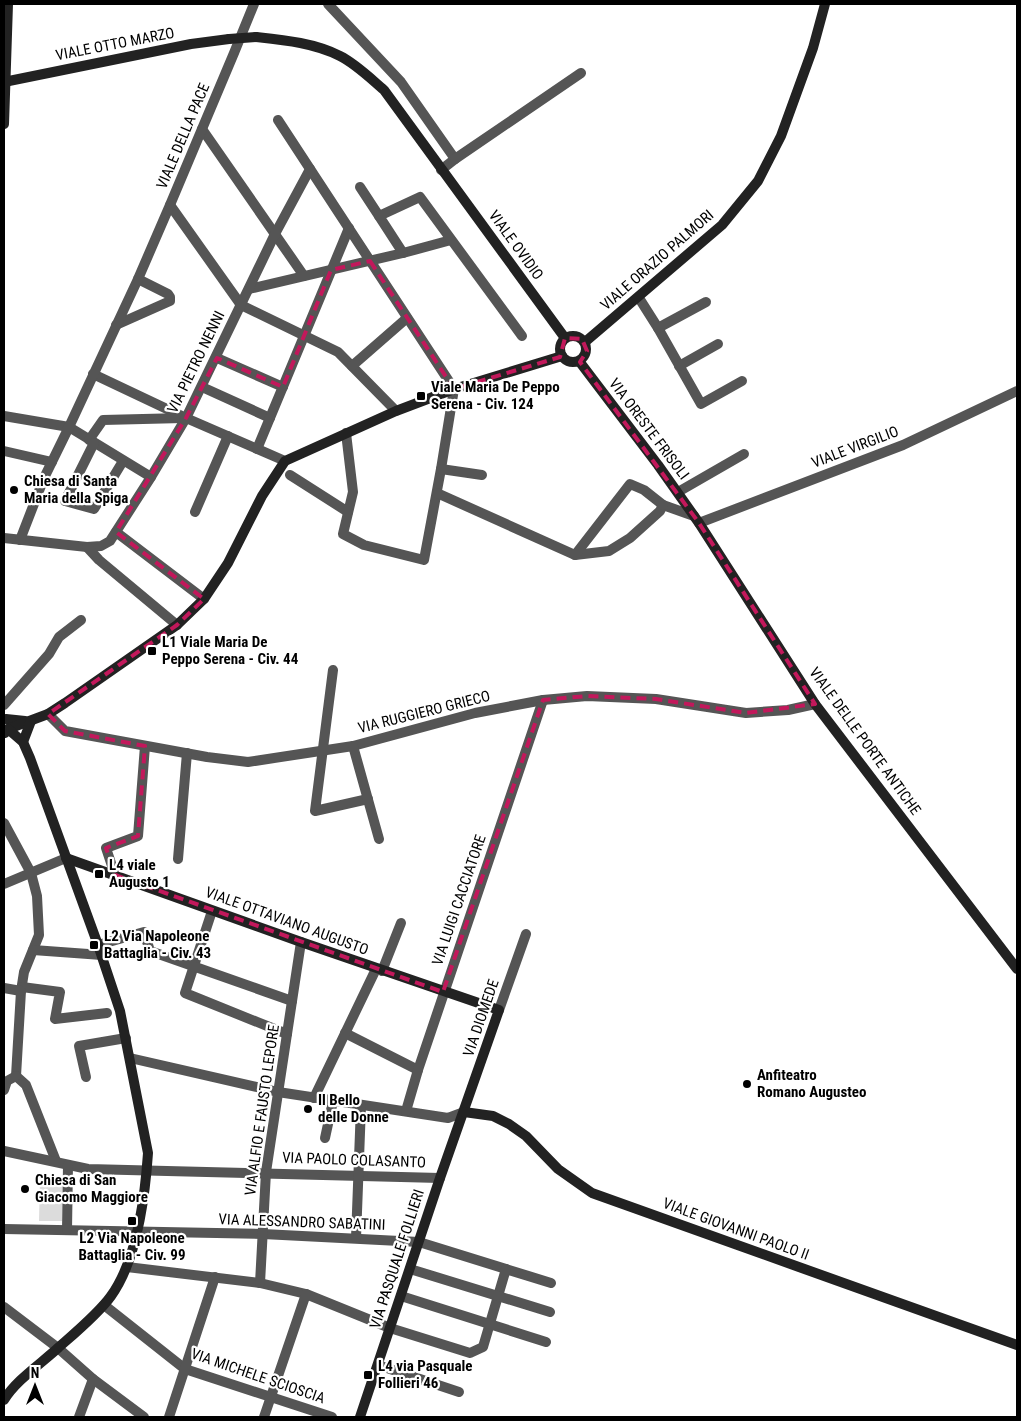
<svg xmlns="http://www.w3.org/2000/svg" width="1021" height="1421" font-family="'Roboto Condensed',sans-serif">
  <rect width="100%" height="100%" fill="#fff"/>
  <!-- grass -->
  <path fill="#dcdcdc" d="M40,1177H63L62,1221H39Z"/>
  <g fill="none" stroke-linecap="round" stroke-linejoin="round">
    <!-- street -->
    <g stroke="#555" stroke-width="10">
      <path d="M328,4L401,82L455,159L441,170"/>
      <path d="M278,120L454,389L441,469L424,560L364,545L343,534L353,492L346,433"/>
      <path d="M202,129L304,276"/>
      <path d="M455,159L581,73"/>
      <path d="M360,187L379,216"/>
      <path d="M170,205L241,305L338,352L396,411"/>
      <path d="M403,253L451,240"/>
      <path d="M249,289L403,253L379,216L420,197L522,336"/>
      <path d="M639,298L658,328L701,404L742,381"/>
      <path d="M116,325L170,301V297L168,294L138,279"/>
      <path d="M658,328L706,302"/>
      <path d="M217,358L283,387"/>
      <path d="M352,366L407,318"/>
      <path d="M679,366L718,344"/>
      <path d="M93,374L186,418L285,461"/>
      <path d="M202,387L270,418"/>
      <path d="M4,416L69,427L151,477"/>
      <path d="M89,440L103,420L183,418"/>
      <path d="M94,443L65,501L94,509L123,461"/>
      <path d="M257,449L349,228"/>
      <path d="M4,451L52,462"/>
      <path d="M441,469L482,475"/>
      <path d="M290,475L348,512"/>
      <path d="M678,492L744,454"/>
      <path d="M437,493L575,555L609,551L630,538L660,511L663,505L694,516"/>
      <path d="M195,512L228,436"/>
      <path d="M699,523L903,445L1017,391"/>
      <path d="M116,532L204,599"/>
      <path d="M4,538L87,547L101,546L110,541L151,477L186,418L275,234L310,169"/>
      <path d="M20,540L44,478L69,427L138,279L170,205L234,53L254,4"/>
      <path d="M87,547L99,560L177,625"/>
      <path d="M575,555L630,484L644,490L663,505"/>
      <path d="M333,670L315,811L368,799"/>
      <path d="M4,705L49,654L59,637L81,620"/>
      <path d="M48,714L65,731L207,757L248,762L353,746L475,713L543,700L587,696L656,699L746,713L788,710L815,704"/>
      <path d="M353,746L379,839"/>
      <path d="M4,823L31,873L37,896L39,935L24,972L21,991L16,1076"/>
      <path d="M178,859L187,753"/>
      <path d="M115,875L106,848L138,836L145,746"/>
      <path d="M4,884L66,858"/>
      <path d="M212,911L185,993L287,1034"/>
      <path d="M98,945L144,932L150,951L292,1001"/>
      <path d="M33,950L102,955"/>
      <path d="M382,971L401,923"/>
      <path d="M22,987L60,992L55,1019L107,1013"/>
      <path d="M4,988L21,991"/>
      <path d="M499,1010L526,934"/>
      <path d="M345,1033L418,1070"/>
      <path d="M130,1058L278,1092L448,1118L464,1112"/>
      <path d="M16,1076L26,1085L56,1161"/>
      <path d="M86,1077L79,1046L126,1038"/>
      <path d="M4,1090L7,1081L16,1076"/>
      <path d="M314,1098L376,969"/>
      <path d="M406,1111L418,1070L543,700"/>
      <path d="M325,1138L333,1101"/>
      <path d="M4,1151L88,1169L440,1178"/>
      <path d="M4,1229L263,1234L419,1242L551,1283"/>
      <path d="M67,1230L68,1165"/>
      <path d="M356,1238L361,1106"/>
      <path d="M127,1267L260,1283L306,1294L390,1328L470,1353L483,1347L506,1269"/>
      <path d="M410,1269L550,1312"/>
      <path d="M260,1283L266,1172L301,942"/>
      <path d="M401,1296L546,1342"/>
      <path d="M104,1305L185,1369L332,1417"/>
      <path d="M4,1307L58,1348L93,1379L79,1417"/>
      <path d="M378,1365L459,1392"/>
      <path d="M93,1379L144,1417"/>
      <path d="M169,1417L215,1277"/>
      <path d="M264,1417L306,1294"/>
    </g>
    <!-- secondary -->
    <g stroke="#222" stroke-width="10">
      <path d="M256,37C284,40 315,43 340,56C356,64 370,78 384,90L565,338"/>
      <path d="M4,82L191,44L229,39"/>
      <path d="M4,124L8,4"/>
      <circle cx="573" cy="349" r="13"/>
      <path d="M585,342L722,225L758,181L781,136L813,48L825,4"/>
      <path d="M579,361L658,465L699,523L815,704L1017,969"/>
      <path d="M6,719L25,721"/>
      <path d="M5,733L8,729L48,714L65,703L177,625L204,599L228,563L262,496L285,461L396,411L454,389L562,356"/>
      <path d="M23,742L31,721"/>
      <path d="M66,858L301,942L499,1010L440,1178L360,1417"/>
      <path d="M464,1112L493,1116L509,1124L526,1136L558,1169L592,1193L1017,1345"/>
      <path d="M4,1400C16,1380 42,1363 59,1347C75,1333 99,1313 111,1296C137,1260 145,1197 148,1153L120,1011L98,945L30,758L23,742L8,729"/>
    </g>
    <!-- secondary-bridge -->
    <path stroke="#222" stroke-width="10" d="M229,39L256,37"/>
  </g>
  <!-- marked area -->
  <path fill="none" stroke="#c2185b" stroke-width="4" stroke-dasharray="10 6" stroke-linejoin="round" d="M370,261L454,389L560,357L565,338L582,339L587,351L580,362L699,523L815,704L746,713L656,699L587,696L543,700L443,992L115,875L106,848L138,836L145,746L65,731L48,714L177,625L204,599L116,532L186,418L217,358L283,387L331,270Z"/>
  <!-- markers -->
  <g fill="#000" stroke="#fff" stroke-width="2">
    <rect x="416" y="391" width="10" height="10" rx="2.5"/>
    <circle cx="14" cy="490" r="5"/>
    <rect x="147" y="646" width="10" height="10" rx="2.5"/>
    <rect x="94" y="869" width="10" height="10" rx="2.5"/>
    <rect x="89" y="940" width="10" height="10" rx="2.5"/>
    <circle cx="747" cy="1084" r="5"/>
    <circle cx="308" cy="1109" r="5"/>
    <circle cx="25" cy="1189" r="5"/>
    <rect x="127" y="1216" width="10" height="10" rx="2.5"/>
    <rect x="363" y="1370" width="10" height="10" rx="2.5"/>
  </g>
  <g text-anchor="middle" stroke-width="4.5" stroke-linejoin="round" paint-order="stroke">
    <!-- street labels -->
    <g font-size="15" fill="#000" stroke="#fff">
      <text transform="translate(115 44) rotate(-11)" y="5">VIALE OTTO MARZO</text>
      <text transform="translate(183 136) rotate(-67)" y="5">VIALE DELLA PACE</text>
      <text transform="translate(516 245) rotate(54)" y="5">VIALE OVIDIO</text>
      <text transform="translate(657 260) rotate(-41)" y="5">VIALE ORAZIO PALMORI</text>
      <text transform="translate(196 362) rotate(-64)" y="5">VIA PIETRO NENNI</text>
      <text transform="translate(649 429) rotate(53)" y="5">VIA ORESTE FRISOLI</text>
      <text transform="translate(855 447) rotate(-21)" y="5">VIALE VIRGILIO</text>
      <text transform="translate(424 712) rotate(-14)" y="5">VIA RUGGIERO GRIECO</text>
      <text transform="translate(865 741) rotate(54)" y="5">VIALE DELLE PORTE ANTICHE</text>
      <text transform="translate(459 900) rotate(-71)" y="5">VIA LUIGI CACCIATORE</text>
      <text transform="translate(287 921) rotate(20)" y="5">VIALE OTTAVIANO AUGUSTO</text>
      <text transform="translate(481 1018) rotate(-71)" y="5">VIA DIOMEDE</text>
      <text transform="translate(262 1110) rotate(-82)" y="5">VIA ALFIO E FAUSTO LEPORE</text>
      <text transform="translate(354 1160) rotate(2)" y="5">VIA PAOLO COLASANTO</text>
      <text transform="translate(302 1222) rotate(2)" y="5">VIA ALESSANDRO SABATINI</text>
      <text transform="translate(736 1229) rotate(20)" y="5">VIALE GIOVANNI PAOLO II</text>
      <text transform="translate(397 1259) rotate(-72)" y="5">VIA PASQUALE FOLLIERI</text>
      <text transform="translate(258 1376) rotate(19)" y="5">VIA MICHELE SCIOSCIA</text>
    </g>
    <!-- poi labels -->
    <g font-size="15" font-weight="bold" fill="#000" stroke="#fff" text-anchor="start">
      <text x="431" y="392">Viale Maria De Peppo<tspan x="431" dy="17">Serena - Civ. 124</tspan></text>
      <text x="24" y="486">Chiesa di Santa<tspan x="24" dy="17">Maria della Spiga</tspan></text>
      <text x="162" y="647">L1 Viale Maria De<tspan x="162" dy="17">Peppo Serena - Civ. 44</tspan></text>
      <text x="109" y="870">L4 viale<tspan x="109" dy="17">Augusto 1</tspan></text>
      <text x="104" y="941">L2 Via Napoleone<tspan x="104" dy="17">Battaglia - Civ. 43</tspan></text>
      <text x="757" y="1080">Anfiteatro<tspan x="757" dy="17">Romano Augusteo</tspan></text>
      <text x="318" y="1105">Il Bello<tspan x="318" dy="17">delle Donne</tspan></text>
      <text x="35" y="1185">Chiesa di San<tspan x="35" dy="17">Giacomo Maggiore</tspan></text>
      <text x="132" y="1243" text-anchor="middle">L2 Via Napoleone<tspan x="132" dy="17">Battaglia - Civ. 99</tspan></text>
      <text x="378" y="1371">L4 via Pasquale<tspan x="378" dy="17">Follieri 46</tspan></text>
    </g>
  </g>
  <!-- border -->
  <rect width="1021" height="1421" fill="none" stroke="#000000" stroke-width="10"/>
  <!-- north arrow -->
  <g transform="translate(35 1386)" stroke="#ffffff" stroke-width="4" paint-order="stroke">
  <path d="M0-4L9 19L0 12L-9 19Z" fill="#000000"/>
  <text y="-8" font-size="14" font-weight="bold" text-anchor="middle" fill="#000000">N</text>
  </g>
</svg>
